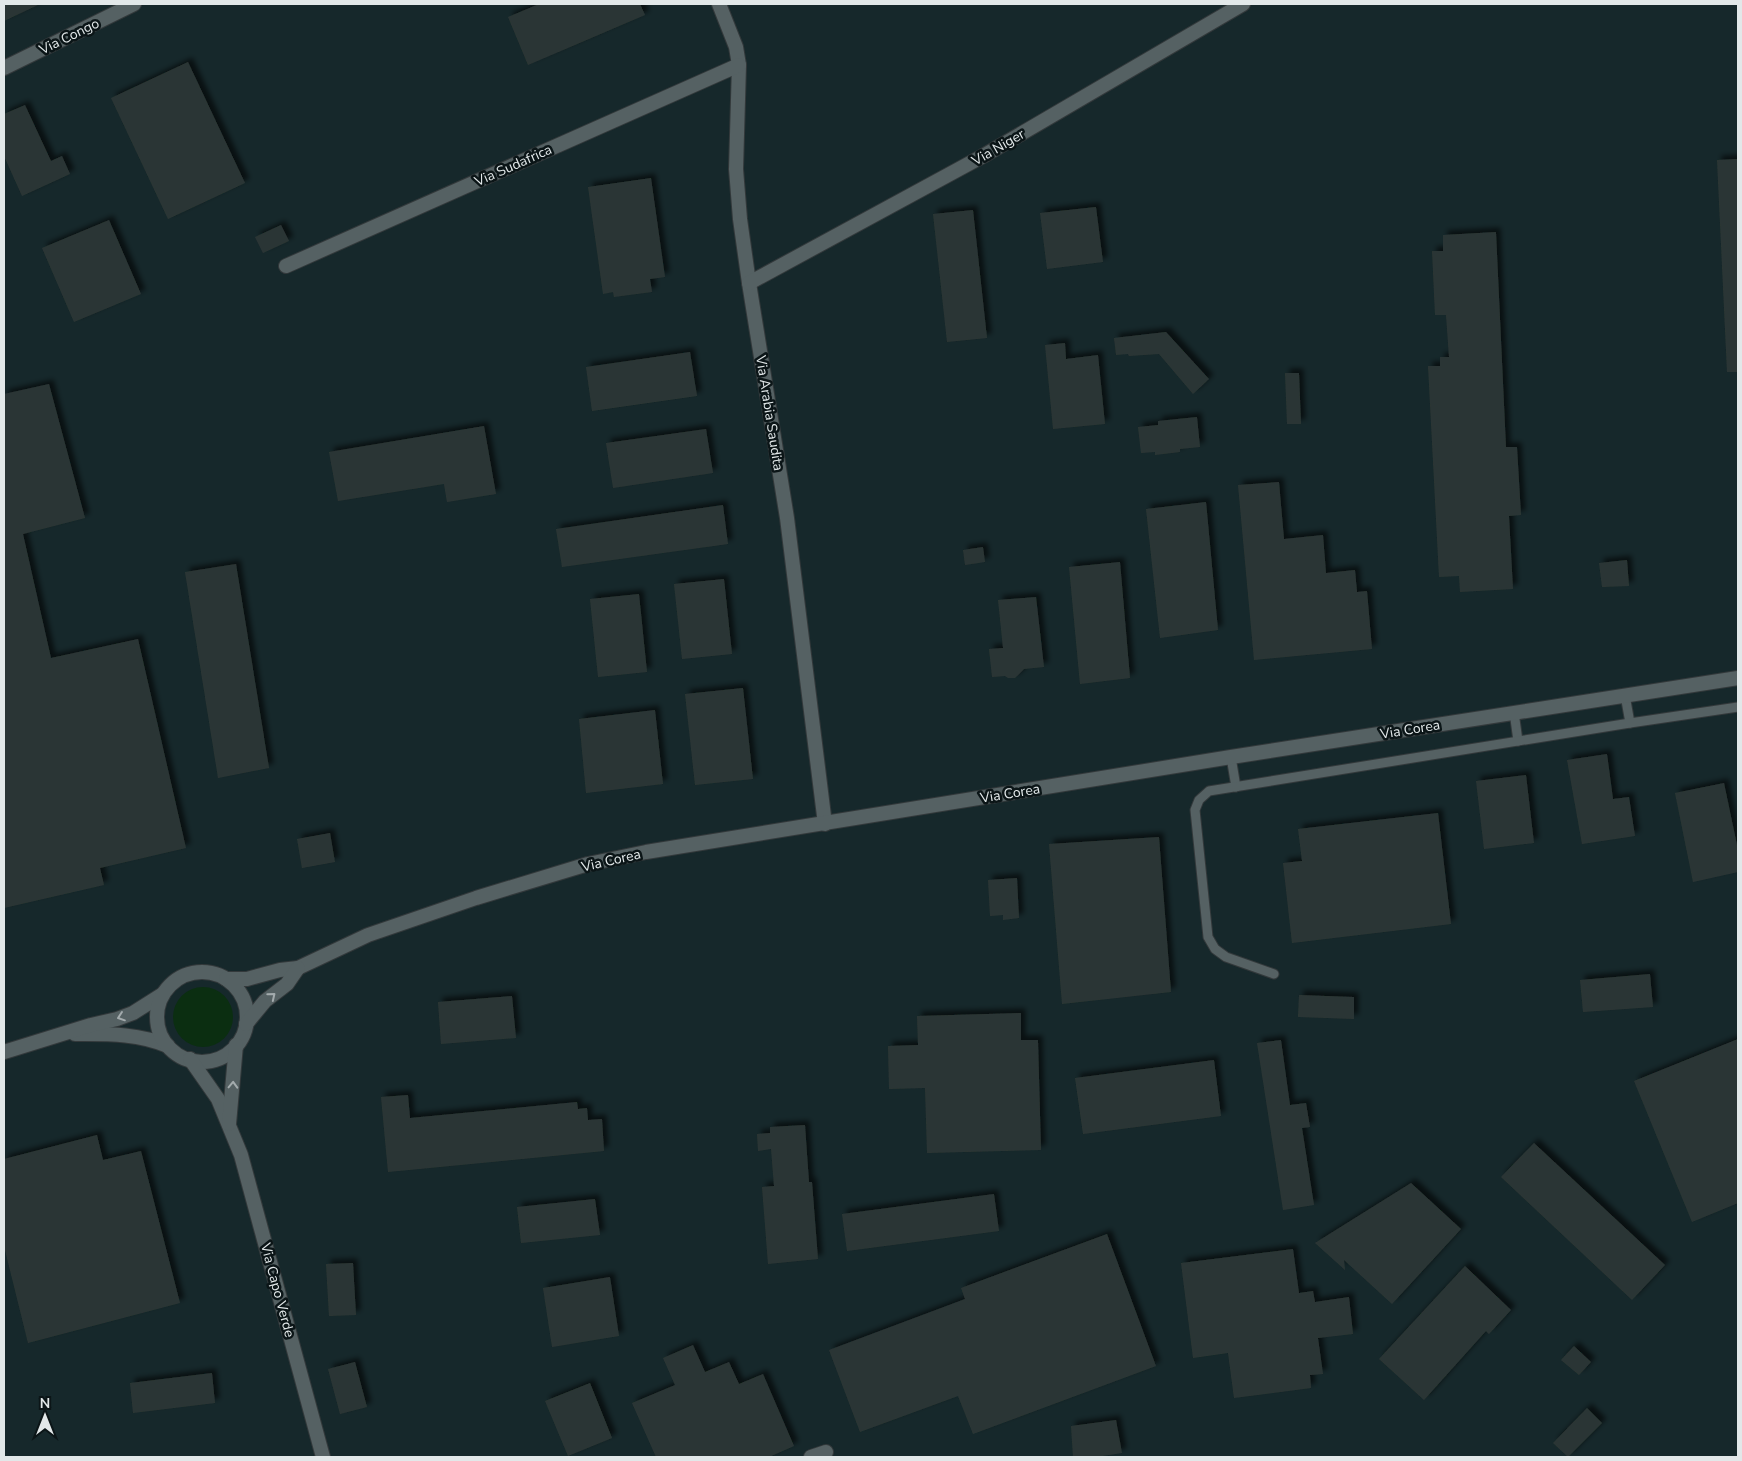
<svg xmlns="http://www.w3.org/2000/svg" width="1742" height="1461" font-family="'Nunito Sans',sans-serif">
  <defs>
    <filter id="shadow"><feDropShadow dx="4.5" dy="-4.5" stdDeviation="2.5" flood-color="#0009"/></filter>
  </defs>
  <rect width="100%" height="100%" fill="#141e20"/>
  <!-- built -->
  <rect fill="#16282b" x="4" y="4" width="1734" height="1453"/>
  <!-- green -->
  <circle fill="#0b2e11" cx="203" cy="1017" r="30"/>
  <!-- building -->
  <g fill="#2c3634" filter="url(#shadow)">
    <path d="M4,4H40L4,21Z"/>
    <path d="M539,4H640L645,15L528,65L508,17Z"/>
    <path d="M188,62L245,183L168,219L111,98Z"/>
    <path d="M25,105L51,161L62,156L70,174L22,196L4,156V114Z"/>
    <path d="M1738,159V372H1727L1717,160Z"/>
    <path d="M651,178L665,277L650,279L652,292L614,297L613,292L603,294L588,187Z"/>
    <path d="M1096,207L1103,262L1047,269L1040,213Z"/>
    <path d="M973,210L987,338L947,342L933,214Z"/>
    <path d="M109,220L141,294L74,322L42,248Z"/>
    <path d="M281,225L289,241L263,253L255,237Z"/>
    <path d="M1496,232L1506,447H1517L1521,515L1509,516L1513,589L1460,592L1459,576L1439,577L1428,366H1440V357H1449L1446,315H1435L1432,251H1443V235Z"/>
    <path d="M1166,332L1209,379L1193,394L1159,354L1129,356L1128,354L1116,355L1114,338Z"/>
    <path d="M1065,343L1066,359L1098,355L1105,424L1053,429L1045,345Z"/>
    <path d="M690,352L697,396L592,411L586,367Z"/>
    <path d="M1285,373H1299L1301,424H1287Z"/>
    <path d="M49,384L85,518L23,534L51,658L138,639L186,848L100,868L104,885L4,908V394Z"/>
    <path d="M1197,417L1200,447L1180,449V452L1155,455V452L1141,453L1138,427L1158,425V421Z"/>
    <path d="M484,426L496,494L447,502L444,484L338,501L329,452Z"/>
    <path d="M706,429L713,473L613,488L606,443Z"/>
    <path d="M1279,482L1284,539L1323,535L1326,573L1355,570L1357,592L1367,591L1372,649L1254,660L1238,485Z"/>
    <path d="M1206,502L1218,630L1160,638L1146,509Z"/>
    <path d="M723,505L728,544L562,567L556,529Z"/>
    <path d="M983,547L985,562L965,565L963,550Z"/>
    <path d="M1627,560L1629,586L1602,587L1599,563Z"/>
    <path d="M1120,562L1130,678L1080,684L1069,567Z"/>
    <path d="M236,564L269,768L218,778L185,572Z"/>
    <path d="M724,579L732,654L682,659L674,584Z"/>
    <path d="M639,594L647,672L598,677L590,599Z"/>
    <path d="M1036,597L1044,667L1024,669L1015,678H1008L1005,676L992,677L989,649L1003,648L998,600Z"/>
    <path d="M743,688L753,779L695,785L685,694Z"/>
    <path d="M655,710L663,784L586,793L579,719Z"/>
    <path d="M1607,754L1613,799L1629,797L1635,836L1582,844L1567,760Z"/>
    <path d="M1526,775L1534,843L1484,849L1476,781Z"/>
    <path d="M1724,783L1738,850V872L1693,882L1675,793Z"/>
    <path d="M1438,813L1451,924L1292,943L1283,863L1302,861L1298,829Z"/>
    <path d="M330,833L335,862L302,868L297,839Z"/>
    <path d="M1159,837L1171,992L1062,1004L1049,844Z"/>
    <path d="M1017,878L1019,918L1003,920V915L990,916L988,880Z"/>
    <path d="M1650,974L1653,1007L1583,1012L1580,980Z"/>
    <path d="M1299,995L1354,997V1019L1298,1017Z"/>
    <path d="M512,996L516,1038L441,1044L438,1002Z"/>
    <path d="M1021,1013V1040H1038L1041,1150L927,1153L925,1088L889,1089L888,1046L918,1045L917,1016Z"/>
    <path d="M1738,1039V1203L1692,1222L1634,1081Z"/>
    <path d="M1281,1040L1290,1105L1306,1103L1310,1127L1302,1128L1314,1205L1283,1210L1257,1043Z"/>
    <path d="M1214,1060L1221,1116L1083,1134L1075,1078Z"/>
    <path d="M408,1095L410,1118L577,1102L578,1109L587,1108L588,1120L602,1119L604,1151L388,1172L381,1097Z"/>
    <path d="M805,1125L809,1182H812L818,1259L768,1264L762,1187L774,1186L771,1149L758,1151L757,1134L770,1133V1127Z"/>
    <path d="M97,1135L103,1160L141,1151L180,1303L28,1343L4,1246V1159Z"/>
    <path d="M1534,1143L1665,1265L1632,1300L1501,1177Z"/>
    <path d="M1411,1183L1461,1229L1392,1304L1344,1260L1345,1270L1315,1243Z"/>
    <path d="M994,1194L999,1231L847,1251L842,1214Z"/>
    <path d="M595,1199L600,1235L521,1243L517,1207Z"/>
    <path d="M1107,1234L1156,1366L973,1434L958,1396L860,1432L829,1350L965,1299L961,1288Z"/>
    <path d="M1293,1249L1299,1293L1313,1291L1315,1302L1349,1297L1353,1334L1318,1338L1323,1374L1310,1375L1311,1388L1234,1398L1228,1353L1193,1358L1181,1263Z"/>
    <path d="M353,1263L356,1315L329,1316L326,1264Z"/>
    <path d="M1465,1266L1511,1310L1489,1334L1486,1331L1424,1400L1379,1359Z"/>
    <path d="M610,1277L619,1336L552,1347L543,1288Z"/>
    <path d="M693,1345L705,1372L729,1362L739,1384L763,1374L794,1446L769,1457H656L632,1403L675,1385L663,1358Z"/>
    <path d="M1574,1346L1591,1362L1579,1375L1561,1360Z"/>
    <path d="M355,1362L367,1407L340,1414L328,1369Z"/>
    <path d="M212,1373L215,1403L133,1413L130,1383Z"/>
    <path d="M590,1383L612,1438L568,1456L545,1401Z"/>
    <path d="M1587,1408L1602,1423L1568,1457L1553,1443Z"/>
    <path d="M1116,1420L1122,1453L1096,1457H1073L1071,1426Z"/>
  </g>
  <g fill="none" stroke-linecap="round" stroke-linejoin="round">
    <defs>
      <g id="service">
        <path d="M1625,695L1630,723"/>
        <path d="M1514,712L1518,741"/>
        <path d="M1231,757L1236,787"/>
        <path d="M1274,974L1226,957L1215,949L1208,937L1195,810L1199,800L1209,791L1630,723L1738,707"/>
      </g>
      <g id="minor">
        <path d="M719,4L736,47L739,65L736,169L740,219L749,283L787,518L825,824"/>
        <path d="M4,68L134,4"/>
        <path d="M286,266L739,65"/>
        <path d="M749,283L983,156L1243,4"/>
        <path d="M75,1034C107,1034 138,1033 168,1046"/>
        <path d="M4,1052L91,1025L117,1019L133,1013L163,994"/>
        <path d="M811,1457L826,1452"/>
      </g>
      <g id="tertiary">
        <circle cx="202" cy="1017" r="45"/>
        <path d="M226,979H247L280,970L298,968L368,935L476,898L588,864L646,852L1231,757L1738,678"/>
        <path d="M246,1024L265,1001L287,984L298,968"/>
        <path d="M190,1059L218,1099L241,1155L323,1457"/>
        <path d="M229,1124L236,1045"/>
      </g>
    </defs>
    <!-- service casing -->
    <use href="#service" stroke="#33393b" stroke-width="11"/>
    <!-- minor casing -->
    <use href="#minor" stroke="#33393b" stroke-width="16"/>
    <!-- tertiary casing -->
    <use href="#tertiary" stroke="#33393b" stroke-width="16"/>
    <!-- service -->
    <use href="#service" stroke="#556163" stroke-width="9"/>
    <!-- minor -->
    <use href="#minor" stroke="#556163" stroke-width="14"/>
    <!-- tertiary -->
    <use href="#tertiary" stroke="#556163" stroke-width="14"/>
  </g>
  <!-- one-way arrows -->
  <defs><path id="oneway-chevron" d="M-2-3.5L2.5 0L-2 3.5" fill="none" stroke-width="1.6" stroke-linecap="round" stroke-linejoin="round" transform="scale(1.25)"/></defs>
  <g stroke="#a3abad">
    <use href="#oneway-chevron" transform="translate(272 996) rotate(-39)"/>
    <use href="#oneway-chevron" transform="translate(121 1017) rotate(161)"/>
    <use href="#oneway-chevron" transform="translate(233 1085) rotate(-88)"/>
  </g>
  <g text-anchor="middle" stroke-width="5" stroke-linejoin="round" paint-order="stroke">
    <!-- street labels -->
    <g font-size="14" fill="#e2e8e9" stroke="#0b1517">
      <text transform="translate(69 36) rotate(-26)" y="5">Via Congo</text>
      <text transform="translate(998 147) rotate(-30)" y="5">Via Niger</text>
      <text transform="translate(513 165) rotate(-24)" y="5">Via Sudafrica</text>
      <text transform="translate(770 413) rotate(81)" y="5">Via Arabia Saudita</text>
      <text transform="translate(1410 729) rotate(-9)" y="5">Via Corea</text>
      <text transform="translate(1010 793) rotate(-9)" y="5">Via Corea</text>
      <text transform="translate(611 860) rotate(-13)" y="5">Via Corea</text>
      <text transform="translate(278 1290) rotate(75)" y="5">Via Capo Verde</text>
    </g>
  </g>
  <!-- border -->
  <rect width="1742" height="1461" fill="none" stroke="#e2e8e9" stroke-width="10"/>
  <!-- north arrow -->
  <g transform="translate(45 1416)" stroke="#0b1517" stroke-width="4" paint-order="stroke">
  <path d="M0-4L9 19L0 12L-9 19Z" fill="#e2e8e9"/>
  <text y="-8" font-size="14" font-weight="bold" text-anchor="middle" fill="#e2e8e9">N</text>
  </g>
</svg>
